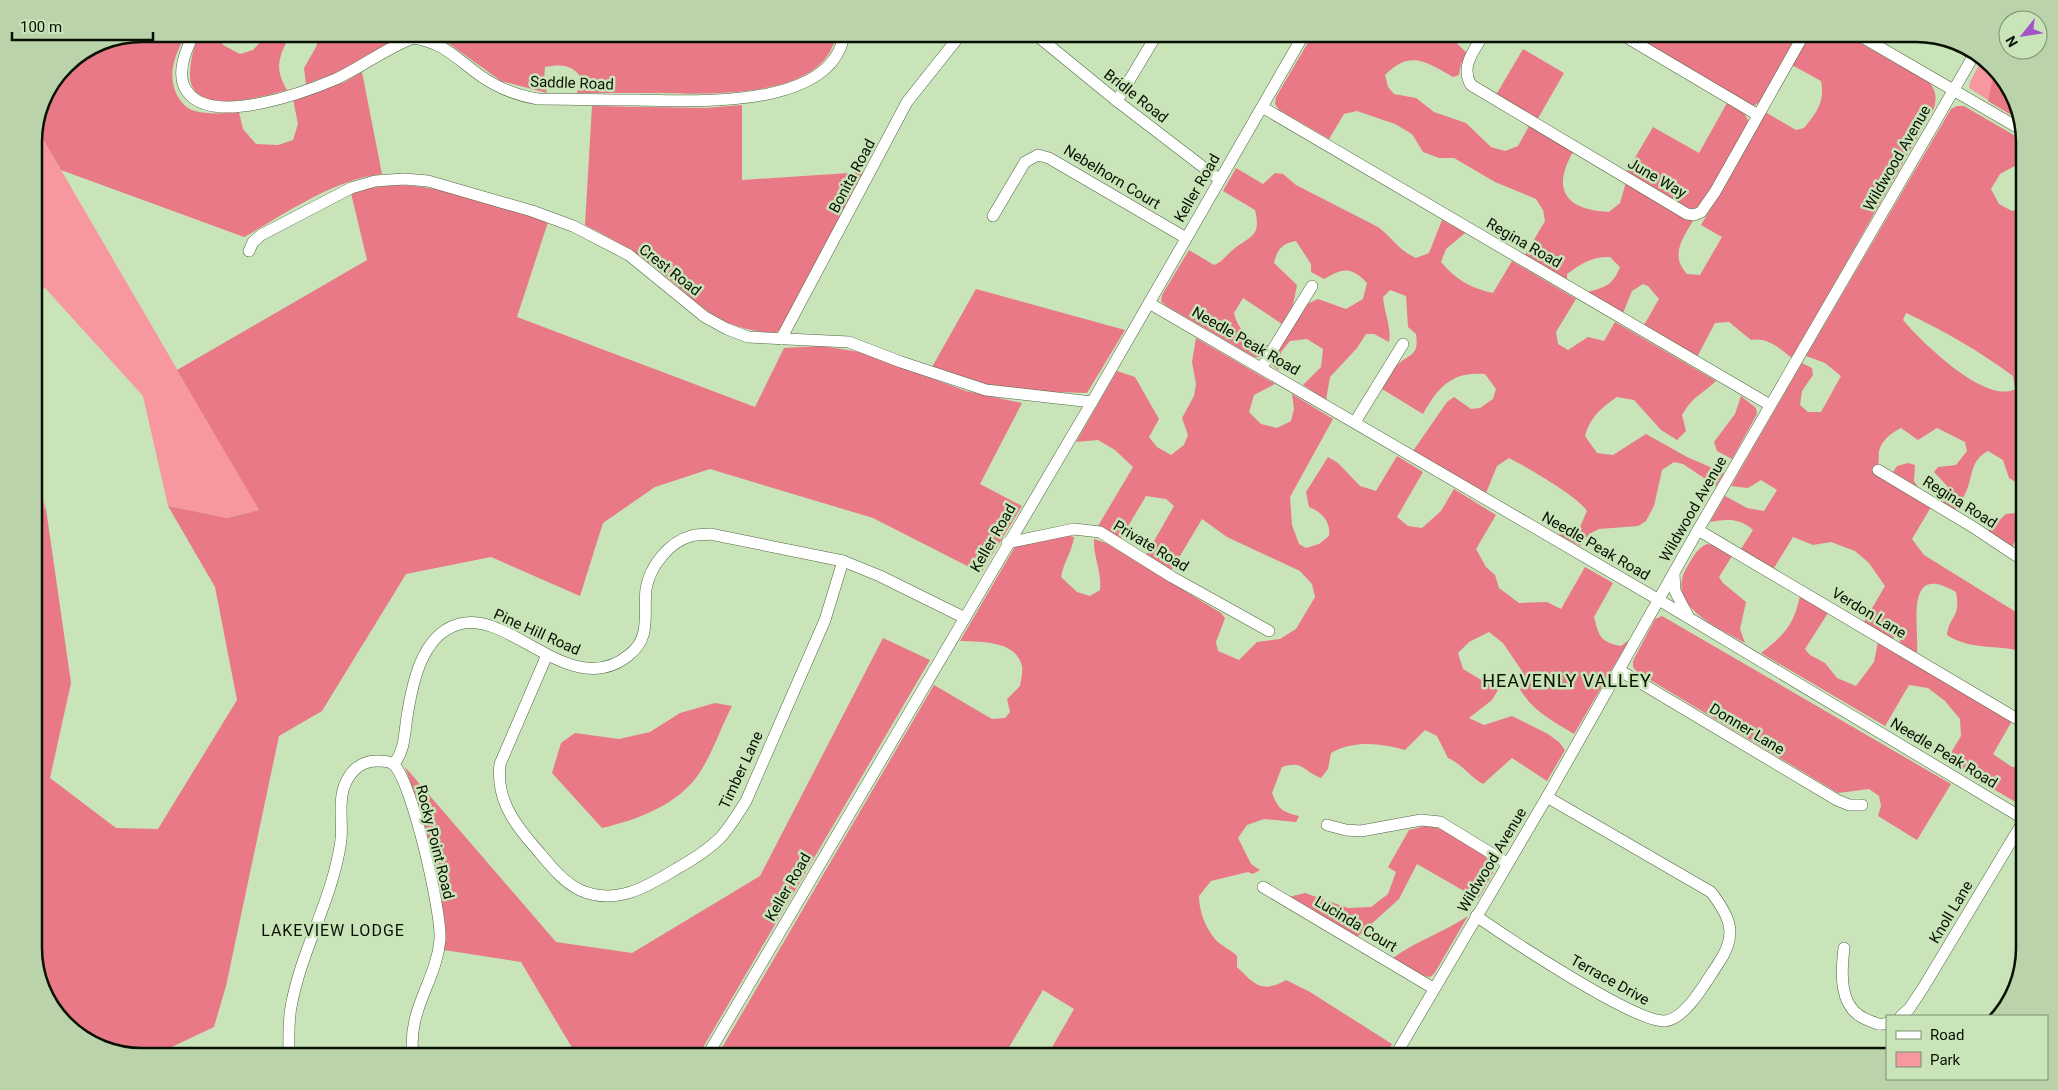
<svg xmlns="http://www.w3.org/2000/svg" width="2058" height="1090" font-family="Roboto,sans-serif">
  <rect width="100%" height="100%" fill="#c9e4b9"/>
  <!-- green -->
  <g fill="#f798a1">
    <path d="M1981,61L2006,83L2018,119L1969,88L1970,82Z"/>
    <path d="M36,127L259,510L227,518L168,506L143,396L45,288L34,293V136Z"/>
    <path d="M34,467L46,509L34,510Z"/>
  </g>
  <!-- forest -->
  <g fill="#e97986" fill-rule="evenodd">
    <path d="M143,34H186C176,53 167,72 176,93C180,101 186,109 195,111C210,115 224,113 239,112L243,129L256,144L278,145L293,140L298,124L293,99L345,82L362,72L382,174C332,180 287,213 244,237L61,170L36,127L45,95L66,66L101,42Z"/>
    <path d="M200,34H219L223,45L240,54L253,50L268,34H290C280,56 273,67 287,90C261,97 186,119 190,71C191,58 194,45 200,34Z"/>
    <path d="M320,34H404L339,72L306,84L304,68L316,47Z"/>
    <path d="M426,34H530L533,38L552,40L596,34H836C826,101 704,94 654,93C628,93 602,93 577,93L581,78C573,64 560,64 545,67L544,80L547,93L501,81L444,40Z"/>
    <path d="M1313,34H1447L1467,53L1461,64L1459,75L1453,77C1427,62 1410,49 1385,75L1388,87L1394,94L1416,98L1434,112L1466,123L1491,147L1505,151L1518,146L1529,126L1573,152C1551,190 1566,210 1609,212L1620,203L1626,182L1693,221C1682,239 1670,256 1687,274L1700,275L1722,237L1701,225L1765,112L1796,130L1804,128C1817,112 1825,102 1821,81L1792,65L1809,34H1844L1929,82C1936,91 1937,97 1934,108L1792,358C1779,348 1768,337 1751,340L1729,322L1715,323L1697,357L1644,325L1659,299L1648,286L1643,284L1632,291L1623,313L1588,292C1606,287 1613,285 1620,267L1610,257C1593,256 1580,264 1567,274V280L1525,255L1545,221L1543,210L1536,199L1495,182L1454,158H1439L1423,152L1412,134L1395,124L1357,111L1344,114L1329,139L1279,110L1275,104L1276,97Z"/>
    <path d="M1630,34H1798L1760,102L1752,107Z"/>
    <path d="M1523,49L1564,73L1537,120L1496,95Z"/>
    <path d="M1994,72L2006,83L2018,119L1988,101Z"/>
    <path d="M1727,103L1744,113L1748,120L1746,127L1704,201C1698,208 1694,210 1685,208L1626,173L1653,127L1699,153Z"/>
    <path d="M742,105V180L864,172L781,329L775,333C710,330 693,294 645,260C626,246 606,236 585,225L592,106L705,108Z"/>
    <path d="M1957,106H1964L2024,141V161L2000,174L1991,189L1999,204L2012,211L2022,207L2024,203V487L2009,478L2003,460L1988,451C1969,462 1974,474 1966,492C1963,499 1959,505 1955,510L1943,503L1949,488L1934,472L1938,467L1956,465L1967,451L1965,442L1937,428L1918,440L1901,428C1891,433 1882,440 1879,451C1878,457 1880,462 1877,467L1931,507L1912,539L1924,555L2024,617V652C1999,644 1971,651 1947,635C1950,614 1961,619 1956,592C1904,561 1919,624 1917,653L1901,644L1897,633L1893,639L1864,622L1885,586L1869,563L1855,551L1831,542L1813,545L1793,537L1774,568L1741,549L1753,530C1740,518 1727,519 1710,522L1725,496L1747,508L1764,511L1777,490L1761,480L1748,488L1731,486L1802,363L1812,368L1813,375L1802,391L1800,405L1808,412H1821L1841,376L1825,363L1806,356L1951,109ZM1906,313C1945,331 1979,351 2013,376L2015,389C1985,405 1921,341 1903,320Z"/>
    <path d="M1236,168L1263,184L1275,173L1283,174L1296,185L1378,227C1394,239 1398,250 1416,258L1429,253L1442,220L1465,233L1446,249L1441,262C1455,279 1472,289 1493,293L1512,261L1576,299L1556,332L1558,344L1568,350L1588,337L1604,341L1615,322L1716,381C1701,395 1693,396 1682,415L1686,431L1677,440L1661,430L1634,400L1617,397C1601,408 1590,417 1585,436L1597,453L1613,455L1646,434L1687,457L1724,473L1716,486L1683,464L1674,462L1662,470L1654,506L1646,521L1638,526L1599,529L1589,534L1580,546L1558,535L1580,527L1587,511C1576,495 1528,468 1509,458L1497,466L1486,493L1413,451L1447,402L1454,397L1471,409L1480,408L1493,399L1496,389L1485,374C1452,371 1438,387 1423,414L1382,389C1386,382 1390,374 1395,368C1406,353 1420,359 1416,334L1408,327L1406,296L1390,290L1383,297C1384,311 1392,330 1389,342L1374,334H1366L1357,348L1330,377L1326,400L1303,385L1321,367L1323,349L1307,339L1290,341L1281,352L1278,370L1271,364L1273,358L1305,305L1318,299L1346,309L1363,299L1367,283C1351,266 1343,268 1324,279L1311,272V264L1296,241C1283,243 1277,249 1274,263L1297,285L1293,305L1282,324L1243,298L1234,313C1239,333 1251,340 1269,346L1260,357H1254L1165,305L1161,301L1162,295L1189,250L1214,265C1224,261 1227,254 1235,248C1253,235 1261,235 1255,210L1223,191Z"/>
    <path d="M393,185C446,185 498,207 548,222L517,317L755,407L784,348L822,346L860,352L966,391L1022,403L980,484L1022,506L981,573L873,518L710,469L655,487L603,523L580,596L491,557L406,574L322,711L279,736L226,986L214,1027L159,1053V1056H143L94,1045L52,1007L34,954V510L46,509L71,683L50,778L116,828L158,829L237,700L215,587L168,506L227,518L259,510L177,370L367,260L351,193L370,188Z"/>
    <path d="M976,289L1125,330L1087,393L1024,391L993,387L932,367Z"/>
    <path d="M1196,338L1275,384L1254,395L1249,412L1261,424L1277,428L1291,421L1294,409L1292,394L1333,419L1290,497L1292,525L1299,544L1306,548L1319,544L1329,536C1331,522 1322,512 1309,507L1306,492L1328,457L1338,463L1360,486L1376,491L1397,456L1423,472L1397,517L1408,526L1422,528L1441,511L1454,489L1496,515L1476,549L1486,567L1495,575L1499,588L1519,603L1547,602L1561,609L1585,567L1613,583L1594,617C1599,636 1600,642 1621,646L1629,640L1574,734C1551,720 1531,710 1518,686L1522,671L1503,643L1489,632L1469,642L1458,653L1463,669L1498,690L1492,700L1469,718L1484,725L1512,716L1548,734L1559,742L1565,750L1547,781L1512,758L1483,784C1469,776 1462,764 1448,758L1437,736L1425,730L1405,750C1380,743 1354,740 1331,753L1328,769L1321,778C1303,771 1303,760 1282,767L1272,793C1278,809 1282,812 1299,816L1296,822L1264,819L1247,825L1238,838L1251,864L1260,870L1253,874L1248,872L1211,881L1199,896C1199,911 1205,927 1215,939C1221,946 1231,950 1237,956V967C1254,984 1262,994 1286,980L1310,992L1392,1044L1385,1056H1047L1074,1009L1043,990L1005,1054L1008,1056H729L720,1051L934,685L992,719L1005,718L1010,712L1007,699L1020,686C1021,680 1023,672 1022,666C1016,640 980,642 960,641L1016,545L1065,534L1074,537C1072,552 1064,561 1061,577L1077,592L1090,596L1100,590C1102,571 1093,557 1094,539L1106,543L1221,613L1225,618L1216,642L1218,651L1239,660L1257,642L1280,639L1296,629L1315,597L1312,584L1300,571L1227,537L1202,519L1171,571L1146,555L1174,506L1166,499L1146,496L1121,538L1098,526L1133,467L1115,450L1098,440L1076,442L1117,371L1135,377L1159,419L1149,437L1157,447L1171,455L1184,445L1188,435L1182,418L1194,396L1196,384L1192,362Z"/>
    <path d="M1741,396L1756,408L1757,414L1732,459L1717,451L1714,442L1735,414Z"/>
    <path d="M1908,463L1915,465L1914,481L1918,487L1893,472L1897,466Z"/>
    <path d="M2016,513L2023,520L2012,548L1988,531L2006,514Z"/>
    <path d="M1707,544L1713,545L1732,556L1719,577L1723,583L1746,602L1740,629L1745,643C1718,627 1664,606 1687,567C1692,559 1697,548 1707,544Z"/>
    <path d="M1800,596L1828,613L1805,649L1810,655L1825,663L1837,678L1856,686L1874,662L1878,642L2012,721L1993,754L2012,767L2024,768V807L1946,761L1961,736L1960,719L1945,701L1928,688L1909,685L1885,726L1761,653C1784,635 1794,625 1800,596Z"/>
    <path d="M1662,616L1951,784L1917,840L1878,816L1881,806L1879,796L1869,789L1838,793L1637,672L1633,667V661L1655,619Z"/>
    <path d="M883,638L930,660L698,1056H577L521,962L444,950L446,933L444,915L419,807L405,767L556,942L632,953L760,876Z"/>
    <path d="M715,703L732,706C721,727 713,752 700,772C680,804 637,820 602,828L552,773L561,743L575,733L619,739L650,732L680,713Z"/>
    <path d="M1425,826C1448,827 1478,847 1493,865V873L1478,899L1417,864L1399,899L1357,937L1289,897L1305,893L1348,908L1371,907L1388,894L1396,872L1388,867L1409,830Z"/>
    <path d="M1468,916L1434,974L1430,977L1423,976L1393,958C1416,941 1444,932 1468,916Z"/>
  </g>
  <g fill="none" stroke-linecap="round" stroke-linejoin="round">
    <defs>
      <g id="minor">
        <path d="M194,34C185,51 174,79 190,95C218,124 303,93 336,79C362,67 386,48 413,38C441,42 453,55 474,71C493,86 514,95 538,99C571,99 603,100 636,100C693,101 833,110 844,34"/>
        <path d="M1035,34L1117,101L1220,180"/>
        <path d="M1484,34C1474,51 1460,66 1471,85L1687,214L1694,215L1701,212L1715,192L1804,34"/>
        <path d="M1621,34L1758,115"/>
        <path d="M1857,34L2022,130"/>
        <path d="M1117,101L1157,34"/>
        <path d="M1262,107L1770,405"/>
        <path d="M993,216L1025,162L1038,155L1049,158L1186,238"/>
        <path d="M249,251L253,242L261,235L351,188L375,181L404,179L428,181L532,211L573,226L629,255L705,317L727,329L748,337L849,342L901,362L986,390L1092,402"/>
        <path d="M1149,303L1659,600L2024,819"/>
        <path d="M781,339L907,102L961,34"/>
        <path d="M1262,367L1312,286"/>
        <path d="M1355,422L1403,344"/>
        <path d="M1878,470L1973,527L2024,561"/>
        <path d="M1698,530L2024,723"/>
        <path d="M1007,543L1074,529L1100,532L1172,577L1269,631"/>
        <path d="M1674,574L1675,591L1688,616"/>
        <path d="M547,655L500,764C496,797 512,821 533,845C547,861 561,881 580,890C615,906 647,887 676,869C692,860 707,851 720,838C730,827 738,814 746,801L825,620L843,561"/>
        <path d="M1619,670L1837,800L1849,805H1862"/>
        <path d="M394,764C405,750 404,735 407,717C412,685 421,637 456,625C509,606 570,703 629,655C652,637 643,614 646,589C650,566 669,542 691,536C696,534 704,535 710,534L843,561L880,576L965,618"/>
        <path d="M1327,825L1346,830L1361,831L1421,820L1440,822L1507,863"/>
        <path d="M1263,887L1433,988"/>
        <path d="M1476,916C1505,936 1635,1023 1665,1021C1686,1019 1707,980 1718,964C1738,935 1731,918 1711,892L1547,797"/>
        <path d="M1844,948C1841,973 1838,1009 1868,1020C1875,1023 1880,1026 1887,1023"/>
        <path d="M1901,1016L1909,1009L1923,988L2024,820"/>
        <path d="M289,1056C289,1040 288,1023 291,1007C301,950 333,899 341,840C343,822 337,798 347,780C354,767 365,760 380,761C385,761 391,762 394,765C412,782 442,913 440,940C436,982 407,1009 413,1056"/>
        <path d="M707,1056L1092,402L1304,34"/>
        <path d="M1395,1056L1547,797L1698,530L1974,55"/>
      </g>
    </defs>
    <!-- minor casing -->
    <use href="#minor" stroke="#4f6641" stroke-width="12"/>
    <!-- minor -->
    <use href="#minor" stroke="#fff" stroke-width="11"/>
  </g>
  <g text-anchor="middle" stroke-width="5" stroke-linejoin="round" paint-order="stroke">
    <!-- street labels -->
    <g font-size="15" fill="#091104" stroke="#c9e4b9">
      <text transform="translate(572 83) rotate(2)" y="5">Saddle Road</text>
      <text transform="translate(1136 96) rotate(38)" y="5">Bridle Road</text>
      <text transform="translate(1897 158) rotate(-60)" y="5">Wildwood Avenue</text>
      <text transform="translate(852 176) rotate(-62)" y="5">Bonita Road</text>
      <text transform="translate(1112 177) rotate(31)" y="5">Nebelhorn Court</text>
      <text transform="translate(1657 178) rotate(30)" y="5">June Way</text>
      <text transform="translate(1197 188) rotate(-60)" y="5">Keller Road</text>
      <text transform="translate(1524 243) rotate(30)" y="5">Regina Road</text>
      <text transform="translate(670 270) rotate(38)" y="5">Crest Road</text>
      <text transform="translate(1246 341) rotate(30)" y="5">Needle Peak Road</text>
      <text transform="translate(1960 502) rotate(32)" y="5">Regina Road</text>
      <text transform="translate(1693 509) rotate(-60)" y="5">Wildwood Avenue</text>
      <text transform="translate(993 538) rotate(-60)" y="5">Keller Road</text>
      <text transform="translate(1151 546) rotate(31)" y="5">Private Road</text>
      <text transform="translate(1596 546) rotate(30)" y="5">Needle Peak Road</text>
      <text transform="translate(1869 613) rotate(31)" y="5">Verdon Lane</text>
      <text transform="translate(537 632) rotate(24)" y="5">Pine Hill Road</text>
      <text transform="translate(1747 729) rotate(31)" y="5">Donner Lane</text>
      <text transform="translate(1944 753) rotate(31)" y="5">Needle Peak Road</text>
      <text transform="translate(741 770) rotate(-65)" y="5">Timber Lane</text>
      <text transform="translate(435 842) rotate(76)" y="5">Rocky Point Road</text>
      <text transform="translate(1492 860) rotate(-59)" y="5">Wildwood Avenue</text>
      <text transform="translate(788 887) rotate(-60)" y="5">Keller Road</text>
      <text transform="translate(1951 912) rotate(-59)" y="5">Knoll Lane</text>
      <text transform="translate(1356 924) rotate(31)" y="5">Lucinda Court</text>
      <text transform="translate(1610 980) rotate(29)" y="5">Terrace Drive</text>
    </g>
    <!-- neighbourhood labels -->
    <g font-size="16" letter-spacing="1" fill="#091104" stroke="#c9e4b9">
      <text x="333" y="936">LAKEVIEW LODGE</text>
    </g>
    <!-- quarter labels -->
    <g font-size="18" letter-spacing="1" fill="#091104" stroke="#c9e4b9">
      <text x="1567" y="687">HEAVENLY VALLEY</text>
    </g>
  </g>
  <!-- crop -->
  <path d="M0 0H2058V1090H0ZM142 42H1916A100 100 0 0 1 2016 142V948A100 100 0 0 1 1916 1048H142A100 100 0 0 1 42 948V142A100 100 0 0 1 142 42Z" fill="#bad3ab" fill-rule="evenodd"/>
  <path fill="none" stroke="#091104" stroke-width="2.5" d="M142 42H1916A100 100 0 0 1 2016 142V948A100 100 0 0 1 1916 1048H142A100 100 0 0 1 42 948V142A100 100 0 0 1 142 42Z"/>
  <!-- legend -->
  <rect x="1886" y="1015" width="162" height="65" fill="#c9e4b9" stroke="#7c9071"/>
  <rect x="1896" y="1031" width="25" height="8" fill="#ffffff" stroke="#7c9071"/>
  <text x="1930" y="1040" font-size="15" fill="#091104">Road</text>
  <rect x="1896" y="1052" width="25" height="15" fill="#f798a1" stroke="#7c9071"/>
  <text x="1930" y="1065" font-size="15" fill="#091104">Park</text>
  <!-- north arrow -->
  <g transform="translate(2023 35) rotate(240)"><circle r="24" fill="#c9e4b9" stroke="#7c9071"/>
  <path d="M0-4L9 19L0 12L-9 19Z" fill="#a355c7"/>
  <text y="-8" font-size="14" font-weight="bold" text-anchor="middle" fill="#091104">N</text>
  </g>
  <!-- scale -->
  <path d="M12 32v8h141v-8" fill="none" stroke="#091104" stroke-width="2.5"/>
  <text x="20" y="32" font-size="15" fill="#091104" stroke="#c9e4b9" stroke-width="4" paint-order="stroke">100 m</text>
</svg>
